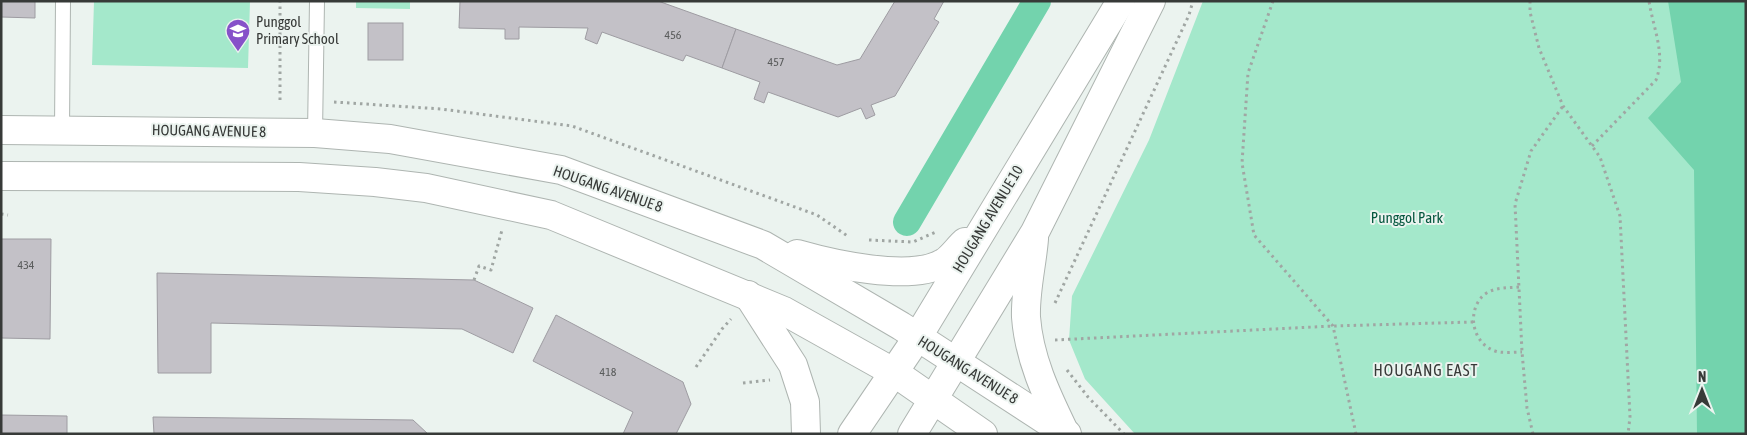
<svg xmlns="http://www.w3.org/2000/svg" width="1747" height="435" font-family="'Asap Condensed',sans-serif">
  <rect width="100%" height="100%" fill="#ebf3ef"/>
  <!-- green -->
  <g fill="#a4e8cb">
    <path d="M94,1H250L248,68L92,65Z"/>
    <path d="M356,1H410V9L356,8Z"/>
    <path d="M1203,1H1746V434H1135L1085,379L1069,340L1072,296L1149,140Z"/>
  </g>
  <!-- water -->
  <path fill="#73d3ad" d="M1668,1H1746V434H1697L1694,170L1648,118L1681,82Z"/>
  <g fill="none" stroke-linecap="round" stroke-linejoin="round">
    <!-- canal -->
    <path stroke="#73d3ad" stroke-width="28" d="M907,222L1037,1"/>
  </g>
  <!-- building -->
  <g fill="#c3c1c7" stroke="#9e9ca2">
    <path d="M1,1H35V18L1,17Z"/>
    <path d="M460,1H658L736,29L722,68L686,55L683,61L602,32L597,44L585,39L588,28L519,27V39H505V29L459,28Z"/>
    <path d="M895,1H944L934,19L939,22L895,96L871,105L875,115L866,119L861,108L838,117L768,92L764,103L754,99L760,82L722,68L736,29L837,65L860,59Z"/>
    <rect x="368" y="23" width="35" height="37"/>
    <path d="M1,239H51L50,339L1,338Z"/>
    <path d="M157,273L474,280L533,308L513,353L462,329L211,323V373H158Z"/>
    <path d="M556,315L683,382L691,404L676,434H623L633,412L533,361Z"/>
    <path d="M1,415L67,416V434H1Z"/>
    <path d="M153,417L413,420L428,434H154Z"/>
  </g>
  <g fill="none" stroke-linecap="round" stroke-linejoin="round">
    <defs>
      <g id="lane">
        <path d="M62,130L63,1"/>
        <path d="M315,133L317,1"/>
      </g>
      <g id="secondary">
        <path d="M1,130L315,133L390,139L561,170L763,245L901,326L1067,434"/>
        <path d="M1,176L299,177L375,182L426,188L551,215L784,311L895,373L983,434"/>
        <path d="M1034,239C1032,264 1025,292 1026,317C1029,358 1046,394 1064,431"/>
        <path d="M797,254C832,264 910,282 943,263C951,259 958,248 965,242"/>
        <path d="M748,295L793,365L805,402L806,434"/>
        <path d="M852,434L917,338L1121,1"/>
        <path d="M912,434L1035,232L1151,1"/>
      </g>
    </defs>
    <!-- lane casing -->
    <use href="#lane" stroke="#aeb5b1" stroke-width="16"/>
    <!-- secondary casing -->
    <use href="#secondary" stroke="#aeb5b1" stroke-width="30"/>
    <!-- path -->
    <g stroke="#a0a6a3" stroke-width="3" stroke-dasharray="2.5 4" stroke-linecap="butt">
      <path d="M1273,1L1248,73L1242,163L1254,235L1333,326L1356,434"/>
      <path d="M1530,1V12L1539,48L1563,106L1600,157L1620,216L1630,417L1628,434"/>
      <path d="M280,100V1"/>
      <path d="M334,102L441,109L572,126L817,215L849,237"/>
      <path d="M1592,146L1656,80C1666,54 1653,28 1649,1"/>
      <path d="M1,214L8,215"/>
      <path d="M869,240L913,242L936,232"/>
      <path d="M474,280L479,266L491,270L502,230"/>
      <path d="M1519,287C1507,288 1495,287 1485,294C1465,310 1472,347 1499,352C1506,353 1515,352 1522,352"/>
      <path d="M1055,303L1189,15L1193,1"/>
      <path d="M1055,340L1333,326L1473,322"/>
      <path d="M696,367L722,329L731,319"/>
      <path d="M1067,370L1088,397L1124,434"/>
      <path d="M743,383L770,380"/>
      <path d="M1533,434L1527,408L1522,352L1515,204L1531,151L1563,106"/>
    </g>
    <!-- lane -->
    <use href="#lane" stroke="#fff" stroke-width="14"/>
    <!-- secondary -->
    <use href="#secondary" stroke="#fff" stroke-width="28"/>
  </g>
  <!-- icons -->
  <defs>
    <symbol id="school-pin" viewBox="-11 -11 22 30"><path d="M0 17L-7.5 6A9.5 9.5 0 1 1 7.5 6Z" fill="#8651c9" stroke="#ebf3ef"/><path d="M0-5L7-2L0 1L-7-2ZM-4 1L0 2.5L4 1V4Q0 6-4 4Z" fill="#fff"/></symbol>
  </defs>
  <g fill-rule="evenodd">
    <use href="#school-pin" x="224" y="17" width="28" height="38"/>
  </g>
  <g text-anchor="middle" stroke-width="4" stroke-linejoin="round" paint-order="stroke">
    <!-- number labels -->
    <g font-size="12" fill="#5a5c5c">
      <text x="673" y="39">456</text>
      <text x="776" y="66">457</text>
      <text x="26" y="269">434</text>
      <text x="608" y="376">418</text>
    </g>
    <!-- poi labels -->
    <g font-size="15" fill="#373a38" stroke="#ebf3ef" text-anchor="start">
      <text x="256" y="27">Punggol<tspan x="256" dy="17">Primary School</tspan></text>
    </g>
    <!-- street labels -->
    <g font-size="15" fill="#373a38" stroke="#ebf3ef">
      <text transform="translate(209 131) rotate(1)" y="5">HOUGANG AVENUE 8</text>
      <text transform="translate(608 189) rotate(19)" y="5">HOUGANG AVENUE 8</text>
      <text transform="translate(988 219) rotate(-59)" y="5">HOUGANG AVENUE 10</text>
      <text transform="translate(968 370) rotate(32)" y="5">HOUGANG AVENUE 8</text>
    </g>
    <!-- park labels -->
    <g font-size="15" fill="#05573f" stroke="#ebf3ef">
      <text x="1407" y="223">Punggol Park</text>
    </g>
    <!-- neighbourhood labels -->
    <g font-size="16" letter-spacing="1" fill="#373a38" stroke="#ebf3ef">
      <text x="1426" y="376">HOUGANG EAST</text>
    </g>
  </g>
  <!-- border -->
  <rect width="1747" height="435" fill="none" stroke="#373a38" stroke-width="5"/>
  <!-- north arrow -->
  <g transform="translate(1702 390)" stroke="#ebf3ef" stroke-width="4" paint-order="stroke">
  <path d="M0-4L9 19L0 12L-9 19Z" fill="#373a38"/>
  <text y="-8" font-size="14" font-weight="bold" text-anchor="middle" fill="#373a38">N</text>
  </g>
</svg>
